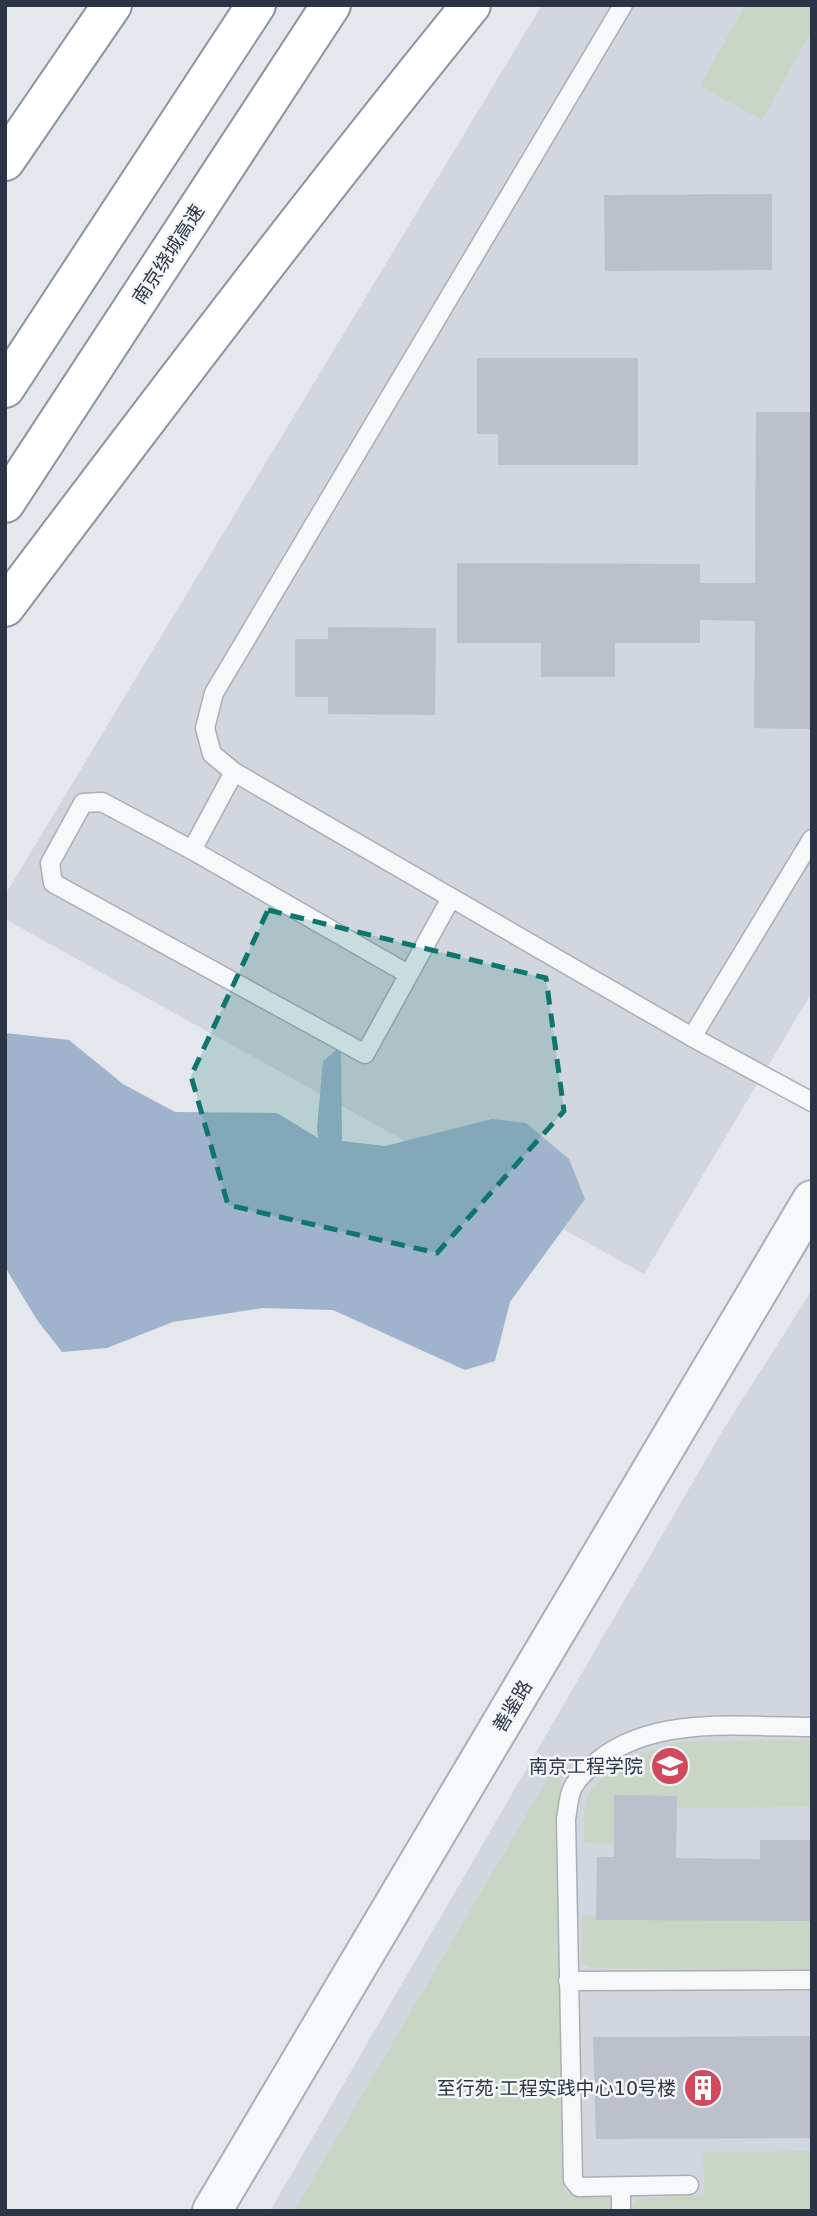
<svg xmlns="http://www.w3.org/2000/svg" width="817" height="2216" font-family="'DejaVu Sans','Noto Sans SC',sans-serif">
  <rect width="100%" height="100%" fill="#e4e7ec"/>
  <!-- built -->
  <g fill="#d2d6de">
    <path d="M542,5H812V992L644,1274L5,919V895Z"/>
    <path d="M812,1290V2211H270L723,1430Z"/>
  </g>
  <!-- green -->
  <g fill="#c9d6c5">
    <path d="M745,5H812V30L762,120L700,86Z"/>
    <path d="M748,1740H812V1807L617,1808V1844L584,1843C584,1827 582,1810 588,1795C597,1772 659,1745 682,1742C704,1740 726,1741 748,1740Z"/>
    <path d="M562,1754L558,1839L565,2193L606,2194L612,2201V2211H294Z"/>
    <path d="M582,1915L812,1917V1971L592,1968L585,1965L581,1960Z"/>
    <path d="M812,2151V2211H633L632,2206L638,2198L704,2195L703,2152Z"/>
  </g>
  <!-- water -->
  <path fill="#9fb4cc" d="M5,1033L69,1040L123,1084L175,1112L277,1113L318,1138L317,1128L323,1061L341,1046L342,1141L385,1146L492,1119L526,1123L569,1159L585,1199L510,1302L495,1361L465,1370L333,1310L263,1308L173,1322L107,1348L62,1352L37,1320L5,1267Z"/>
  <!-- building -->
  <g fill="#bbc0ca">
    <path d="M772,194V270L605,271L604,195Z"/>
    <path d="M477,358H638V465H498V434H477Z"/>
    <path d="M756,412H812V729L754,728L755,621L700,620V643H615V677H541V643H457V563L700,564V583H755Z"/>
    <path d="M328,627L436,628L435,715L328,714V697H295V639H328Z"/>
    <path d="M614,1795L677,1796L676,1858L760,1859V1840H812V1921L596,1920L597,1857H614Z"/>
    <path d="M812,2036V2138L596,2139L593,2037Z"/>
  </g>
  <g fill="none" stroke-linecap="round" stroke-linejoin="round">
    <defs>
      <g id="service">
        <path d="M623,5L214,693L205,728L212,754L234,772L692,1037L812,1102"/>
        <path d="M192,850L234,772"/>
        <path d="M408,974L192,850L102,802L83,803L50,863L53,883L365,1054L451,898"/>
        <path d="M692,1037L812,839"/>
        <path d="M568,1981L812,1980"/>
        <path d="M689,2185L579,2187L573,2180L566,1819C568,1809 568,1796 573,1787C579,1776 589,1768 599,1760C655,1715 742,1727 812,1727"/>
        <path d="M621,2211V2187"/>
      </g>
      <path id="tertiary" d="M212,2211L812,1200"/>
      <g id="motorway">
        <path d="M5,161L112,5"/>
        <path d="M5,388L256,5"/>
        <path d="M5,503L331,5"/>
        <path d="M5,607C158,404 311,202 471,5"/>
      </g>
    </defs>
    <!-- service casing -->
    <use href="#service" stroke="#a9aeb7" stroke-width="21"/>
    <!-- tertiary casing -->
    <use href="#tertiary" stroke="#a9aeb7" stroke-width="42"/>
    <!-- motorway casing -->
    <use href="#motorway" stroke="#8b94a3" stroke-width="42"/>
    <!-- service -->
    <use href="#service" stroke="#f7f8fa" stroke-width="18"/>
    <!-- tertiary -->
    <use href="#tertiary" stroke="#f7f8fa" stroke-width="38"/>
    <!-- motorway -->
    <use href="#motorway" stroke="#fff" stroke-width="38"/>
  </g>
  <!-- marked area -->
  <path fill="#0f766e" fill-opacity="0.2" stroke="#0f766e" stroke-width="5" stroke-dasharray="14 9" stroke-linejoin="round" d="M268,910L546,978L564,1111L437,1253L228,1205L191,1076Z"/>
  <!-- icons -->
  <defs>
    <symbol id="university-disc" viewBox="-11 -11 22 22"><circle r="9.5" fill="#d1495b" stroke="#f4f6f9"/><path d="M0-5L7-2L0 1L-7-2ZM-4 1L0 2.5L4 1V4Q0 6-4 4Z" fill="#fff"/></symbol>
    <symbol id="building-disc" viewBox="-11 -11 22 22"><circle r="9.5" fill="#d1495b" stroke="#f4f6f9"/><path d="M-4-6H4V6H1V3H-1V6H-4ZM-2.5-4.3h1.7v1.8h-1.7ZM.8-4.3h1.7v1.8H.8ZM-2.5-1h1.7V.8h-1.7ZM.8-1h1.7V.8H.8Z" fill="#fff"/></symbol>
  </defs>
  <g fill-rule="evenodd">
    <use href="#university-disc" x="648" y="1744" width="44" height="44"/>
    <use href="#building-disc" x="681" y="2066" width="44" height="44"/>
  </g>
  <g text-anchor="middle" stroke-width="5" stroke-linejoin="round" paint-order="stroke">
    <!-- street labels -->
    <g font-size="19" fill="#2b3445" stroke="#f4f6f9">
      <text transform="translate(168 254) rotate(-57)" y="7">南京绕城高速</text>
      <text transform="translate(512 1706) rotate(-59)" y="7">善鉴路</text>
    </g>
    <!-- poi labels -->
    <g font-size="19" fill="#2b3445" stroke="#f4f6f9" text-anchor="end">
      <text x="643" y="1773">南京工程学院</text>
      <text x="676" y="2095">至行苑·工程实践中心10号楼</text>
    </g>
  </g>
  <!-- border -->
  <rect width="817" height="2216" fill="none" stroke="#2b3445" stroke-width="14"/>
</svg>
